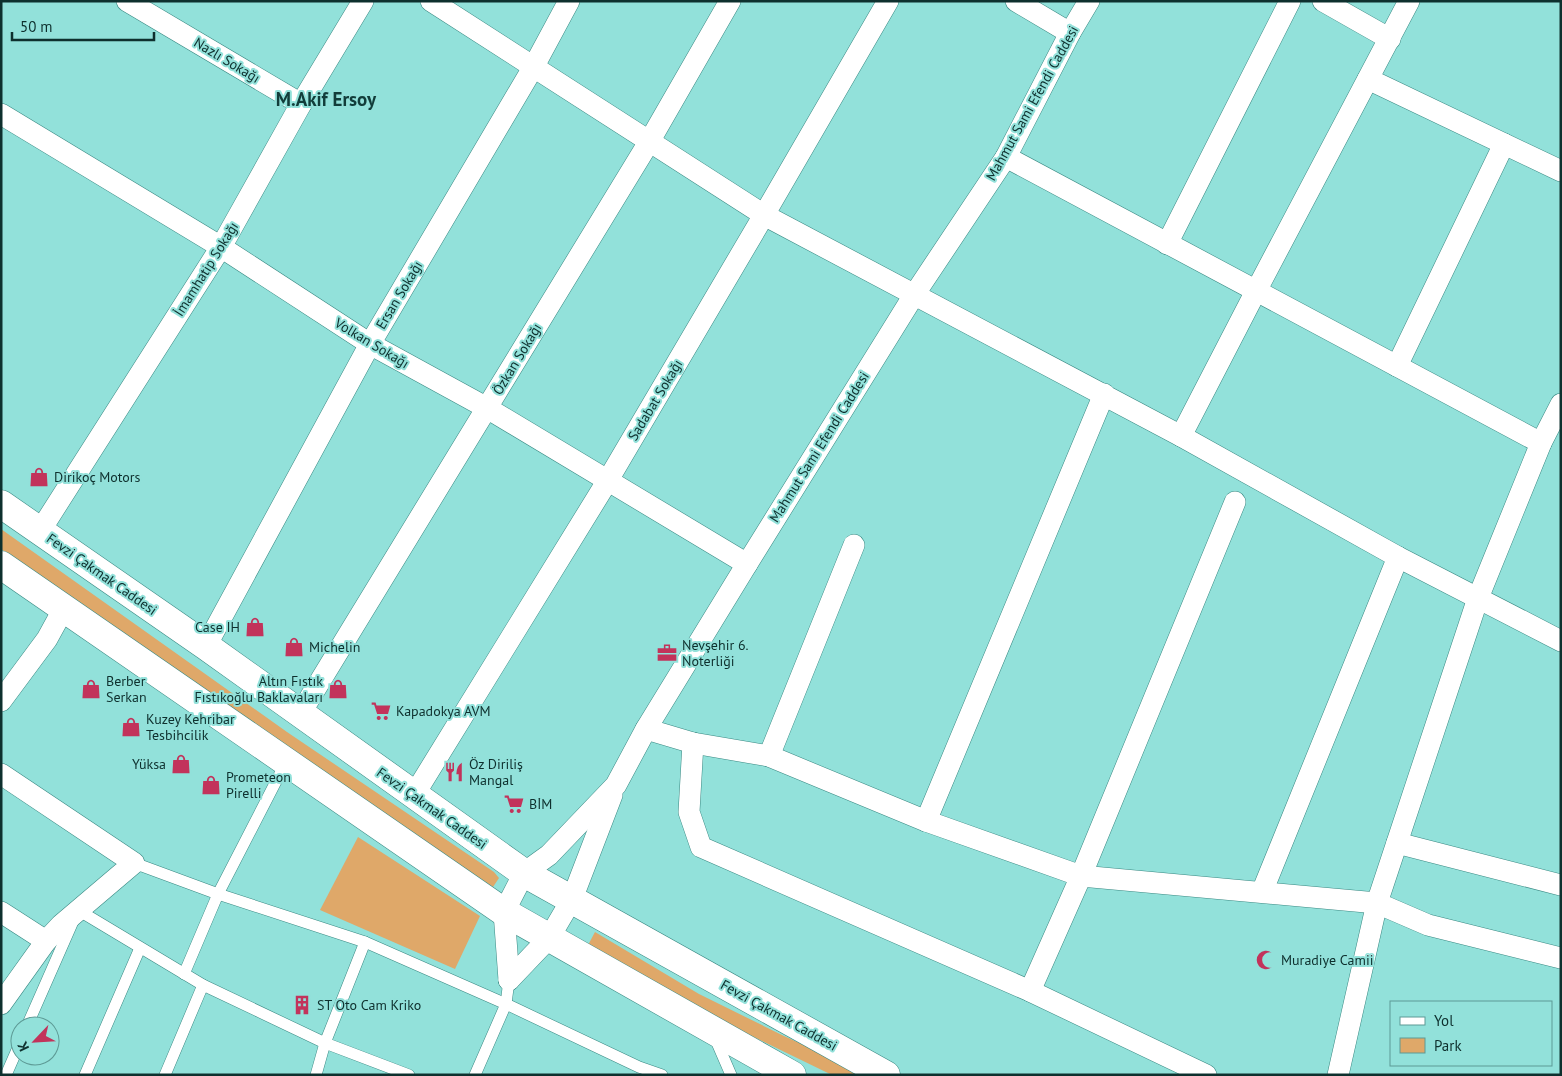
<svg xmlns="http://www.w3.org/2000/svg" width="1562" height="1076" font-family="'PT Sans',sans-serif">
  <rect width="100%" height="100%" fill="#92e1da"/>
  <!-- green -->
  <g fill="#dfa869">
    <path d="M1,529L287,732L494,872L499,878L493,887L307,763L1,549Z"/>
    <path d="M358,837L480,916L455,969L320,910Z"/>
    <path d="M595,932L699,994L784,1036L870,1075H832L690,1006L587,947Z"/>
  </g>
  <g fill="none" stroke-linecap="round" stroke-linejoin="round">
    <defs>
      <g id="service">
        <path d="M134,863L218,894L365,942L506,1004L639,1067L662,1075"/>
        <path d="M184,974L218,894L286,762"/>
        <path d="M27,1026L78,910L203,985L325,1043L409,1075"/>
        <path d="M715,1038L731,1075"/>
        <path d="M6,1075L20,1043"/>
        <path d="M85,1075L140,948"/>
        <path d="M165,1075L203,985"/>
        <path d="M316,1075L325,1043L365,942"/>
        <path d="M475,1075L506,1004L509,980"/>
      </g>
      <g id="minor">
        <path d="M127,1L301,104"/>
        <path d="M431,1L764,215L1181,436L1398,557L1561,641"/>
        <path d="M1016,1L1070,33"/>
        <path d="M1323,1L1390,39"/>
        <path d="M1368,79L1561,171"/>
        <path d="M1,114L221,247L370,344L487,408L747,564"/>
        <path d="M1006,157L1541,443"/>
        <path d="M1167,244L1290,1"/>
        <path d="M1397,366L1504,144"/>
        <path d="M1181,436L1256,291L1409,1"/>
        <path d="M40,531L221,247L301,104L363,1"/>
        <path d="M206,646L370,344L534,66L569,1"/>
        <path d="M1,701L47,639L64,608"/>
        <path d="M300,714L649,142L730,1"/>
        <path d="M646,729L693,743L769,756L926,821L1081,876L1377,903L1428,925L1561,958"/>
        <path d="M693,743L689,812L701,847L1030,991L1206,1075"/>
        <path d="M769,756L854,545"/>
        <path d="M1,774L134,863L61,925L46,941L1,1004"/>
        <path d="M414,795L608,480L764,215L888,1"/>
        <path d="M926,821L1104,394"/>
        <path d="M1397,843L1561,885"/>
        <path d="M1262,892L1398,557"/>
        <path d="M1,912L46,941"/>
        <path d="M509,980L504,912L524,873L549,855L616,785L646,729L747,564L914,295L1006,157L1070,33L1089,1"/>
        <path d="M509,980L549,938L572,899L612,795"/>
        <path d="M1030,991L1081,876L1235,502"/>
        <path d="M1338,1075L1377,903L1478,598L1541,443L1561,404"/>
      </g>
      <g id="primary">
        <path d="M1,504L206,646L524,873L886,1075"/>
        <path d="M1,565L504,912L792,1075"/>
      </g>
    </defs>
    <!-- service casing -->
    <use href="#service" stroke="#398983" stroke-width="12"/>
    <!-- minor casing -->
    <use href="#minor" stroke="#398983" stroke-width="22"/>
    <!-- primary casing -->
    <use href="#primary" stroke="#398983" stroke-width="29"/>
    <!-- service -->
    <use href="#service" stroke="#fff" stroke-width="11"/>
    <!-- minor -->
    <use href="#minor" stroke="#fff" stroke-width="21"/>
    <!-- primary -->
    <use href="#primary" stroke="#fff" stroke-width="28"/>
  </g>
  <!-- icons -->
  <defs>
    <symbol id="shop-bare" viewBox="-9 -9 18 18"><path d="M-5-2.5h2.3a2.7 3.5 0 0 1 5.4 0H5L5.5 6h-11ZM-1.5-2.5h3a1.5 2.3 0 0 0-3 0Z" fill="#c2335b" stroke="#92e1da" stroke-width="2.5" paint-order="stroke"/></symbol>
    <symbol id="office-bare" viewBox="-9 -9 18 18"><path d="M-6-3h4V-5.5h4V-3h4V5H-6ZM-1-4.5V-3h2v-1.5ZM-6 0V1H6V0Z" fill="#c2335b" stroke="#92e1da" stroke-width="2.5" paint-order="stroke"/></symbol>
    <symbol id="supermarket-bare" viewBox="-9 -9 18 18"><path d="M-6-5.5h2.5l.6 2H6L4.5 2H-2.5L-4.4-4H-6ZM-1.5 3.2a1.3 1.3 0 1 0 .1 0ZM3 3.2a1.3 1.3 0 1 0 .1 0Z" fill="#c2335b" stroke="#92e1da" stroke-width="2.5" paint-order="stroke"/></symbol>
    <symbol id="restaurant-bare" viewBox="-9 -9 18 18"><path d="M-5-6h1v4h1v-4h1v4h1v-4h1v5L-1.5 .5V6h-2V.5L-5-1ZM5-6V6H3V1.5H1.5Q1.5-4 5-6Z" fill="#c2335b" stroke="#92e1da" stroke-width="2.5" paint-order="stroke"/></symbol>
    <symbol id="mosque-bare" viewBox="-9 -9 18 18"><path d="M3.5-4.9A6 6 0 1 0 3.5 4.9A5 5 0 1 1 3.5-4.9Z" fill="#c2335b" stroke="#92e1da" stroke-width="2.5" paint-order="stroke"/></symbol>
    <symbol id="building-bare" viewBox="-9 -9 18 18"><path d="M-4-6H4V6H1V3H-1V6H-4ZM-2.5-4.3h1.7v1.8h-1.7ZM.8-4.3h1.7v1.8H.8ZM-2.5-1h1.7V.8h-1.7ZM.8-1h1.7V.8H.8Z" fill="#c2335b" stroke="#92e1da" stroke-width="2.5" paint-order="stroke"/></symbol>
  </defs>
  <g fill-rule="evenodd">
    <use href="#shop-bare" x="25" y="463" width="28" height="28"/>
    <use href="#shop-bare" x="241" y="613" width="28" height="28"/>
    <use href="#shop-bare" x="280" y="633" width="28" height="28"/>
    <use href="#office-bare" x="653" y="639" width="28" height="28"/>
    <use href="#shop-bare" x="77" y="675" width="28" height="28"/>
    <use href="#shop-bare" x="324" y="675" width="28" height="28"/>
    <use href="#supermarket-bare" x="367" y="697" width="28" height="28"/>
    <use href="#shop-bare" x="117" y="713" width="28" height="28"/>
    <use href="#shop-bare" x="167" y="750" width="28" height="28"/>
    <use href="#restaurant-bare" x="440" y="758" width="28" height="28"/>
    <use href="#shop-bare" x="197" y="771" width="28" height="28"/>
    <use href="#supermarket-bare" x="500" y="790" width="28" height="28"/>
    <use href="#mosque-bare" x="1252" y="946" width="28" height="28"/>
    <use href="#building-bare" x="288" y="991" width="28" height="28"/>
  </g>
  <g text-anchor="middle" stroke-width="4" stroke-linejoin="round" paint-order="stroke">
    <!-- street labels -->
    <g font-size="14" fill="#0e302e" stroke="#92e1da">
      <text transform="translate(227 60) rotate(31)" y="5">Nazlı Sokağı</text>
      <text transform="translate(1032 103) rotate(-61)" y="5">Mahmut Sami Efendi Caddesi</text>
      <text transform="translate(206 269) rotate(-58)" y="5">İmamhatip Sokağı</text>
      <text transform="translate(399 295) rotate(-59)" y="5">Ersan Sokağı</text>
      <text transform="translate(372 343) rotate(31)" y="5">Volkan Sokağı</text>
      <text transform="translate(517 359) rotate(-59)" y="5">Özkan Sokağı</text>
      <text transform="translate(655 400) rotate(-59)" y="5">Sadabat Sokağı</text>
      <text transform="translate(819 447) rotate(-58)" y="5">Mahmut Sami Efendi Caddesi</text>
      <text transform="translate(102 574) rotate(35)" y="5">Fevzi Çakmak Caddesi</text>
      <text transform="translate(432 808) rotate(35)" y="5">Fevzi Çakmak Caddesi</text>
      <text transform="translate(779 1015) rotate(29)" y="5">Fevzi Çakmak Caddesi</text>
    </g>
    <!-- poi labels -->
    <g font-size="14" fill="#0e302e" stroke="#92e1da" text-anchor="start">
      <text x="54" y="482">Dirikoç Motors</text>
      <text x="240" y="632" text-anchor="end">Case IH</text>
      <text x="682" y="650">Nevşehir 6.<tspan x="682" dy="16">Noterliği</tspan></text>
      <text x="309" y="652">Michelin</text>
      <text x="106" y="686">Berber<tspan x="106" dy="16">Serkan</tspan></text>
      <text x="323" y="686" text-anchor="end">Altın Fıstık<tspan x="323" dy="16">Fıstıkoğlu Baklavaları</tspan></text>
      <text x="396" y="716">Kapadokya AVM</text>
      <text x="146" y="724">Kuzey Kehribar<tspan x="146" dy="16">Tesbihcilik</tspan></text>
      <text x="166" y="769" text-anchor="end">Yüksa</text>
      <text x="469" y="769">Öz Diriliş<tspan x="469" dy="16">Mangal</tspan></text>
      <text x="226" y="782">Prometeon<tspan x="226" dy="16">Pirelli</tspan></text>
      <text x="529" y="809">BİM</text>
      <text x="1281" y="965">Muradiye Camii</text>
      <text x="317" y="1010">ST Oto Cam Kriko</text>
    </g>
    <!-- district labels -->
    <g font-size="19" font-weight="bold" fill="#123d3a" stroke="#92e1da">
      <text x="326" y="106">M.Akif Ersoy</text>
    </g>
  </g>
  <!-- border -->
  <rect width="1562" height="1076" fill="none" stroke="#0e302e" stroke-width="5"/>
  <!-- legend -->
  <rect x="1390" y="1001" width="162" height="65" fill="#92e1da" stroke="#5d9a95"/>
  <rect x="1400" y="1017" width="25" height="8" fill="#ffffff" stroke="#5d9a95"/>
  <text x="1434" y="1026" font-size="15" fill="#0e302e">Yol</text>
  <rect x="1400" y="1038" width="25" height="15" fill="#dfa869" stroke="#5d9a95"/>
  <text x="1434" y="1051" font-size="15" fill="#0e302e">Park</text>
  <!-- north arrow -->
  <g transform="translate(35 1041) rotate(245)"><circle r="24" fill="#92e1da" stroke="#5d9a95"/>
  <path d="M0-4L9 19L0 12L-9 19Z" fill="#c2335b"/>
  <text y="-8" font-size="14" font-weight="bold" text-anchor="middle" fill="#0e302e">K</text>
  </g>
  <!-- scale -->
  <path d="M12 32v8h142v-8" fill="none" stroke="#0e302e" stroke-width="2.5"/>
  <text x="20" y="32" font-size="15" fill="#0e302e" stroke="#92e1da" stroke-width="4" paint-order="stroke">50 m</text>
</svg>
